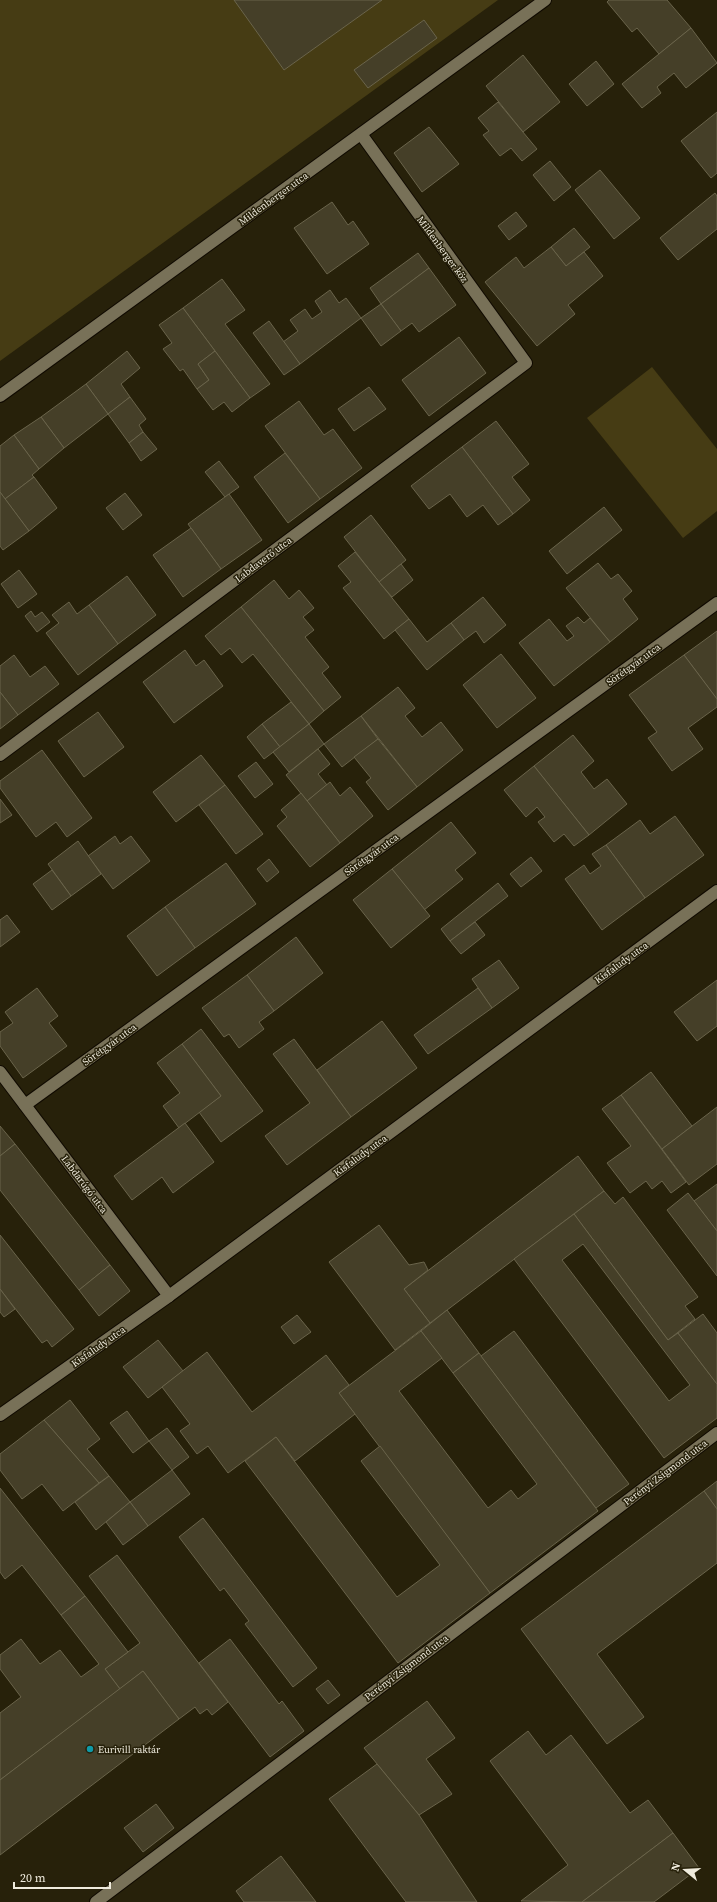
<svg xmlns="http://www.w3.org/2000/svg" width="717" height="1902" font-family="'Source Serif 4',serif">
  <rect width="100%" height="100%" fill="#27210a"/>
  <!-- green -->
  <g fill="#463c14">
    <path d="M0,0H498L0,361Z"/>
    <path d="M652,367L717,449V511L683,538L587,418Z"/>
  </g>
  <!-- building -->
  <g fill="#453f28" stroke="#6a644b" fill-rule="evenodd">
    <path d="M234,0H382L284,70Z"/>
    <path d="M609,0H667L691,28L659,54L637,28L632,32L607,2Z"/>
    <path d="M424,20L437,38L368,88L354,70Z"/>
    <path d="M691,28L717,63L686,88L674,73L657,87L661,93L642,108L622,84Z"/>
    <path d="M523,55L560,102L523,132L486,86Z"/>
    <path d="M596,61L614,84L587,106L569,84Z"/>
    <path d="M498,102L537,149L522,161L511,148L500,156L483,135L489,131L478,118Z"/>
    <path d="M717,112V173L711,178L681,141Z"/>
    <path d="M429,127L459,164L422,192L394,153Z"/>
    <path d="M550,161L571,187L554,201L533,175Z"/>
    <path d="M600,170L640,218L614,239L575,190Z"/>
    <path d="M715,193L717,196V229L678,260L660,238Z"/>
    <path d="M332,202L348,225L353,221L369,244L327,274L294,228Z"/>
    <path d="M516,212L527,226L509,240L498,226Z"/>
    <path d="M574,228L590,247L566,266L551,247Z"/>
    <path d="M551,247L566,266L584,252L603,276L568,305L575,314L537,346L485,282L516,257L524,268Z"/>
    <path d="M418,253L429,268L381,304L370,288Z"/>
    <path d="M429,268L456,305L419,332L412,323L401,331L381,304Z"/>
    <path d="M222,279L245,310L225,324L270,384L250,398L183,308Z"/>
    <path d="M330,290L339,303L346,298L361,318L300,364L283,342L298,331L290,320L305,309L312,319L322,312L315,301Z"/>
    <path d="M381,304L401,331L381,346L361,318Z"/>
    <path d="M183,308L215,351L198,364L209,380L197,389L183,369L180,371L163,349L172,343L159,325Z"/>
    <path d="M269,321L300,364L284,375L253,333Z"/>
    <path d="M459,337L486,373L429,416L402,380Z"/>
    <path d="M127,351L140,368L121,384L130,397L108,414L86,384Z"/>
    <path d="M215,351L250,398L232,412L224,402L213,410L197,389L209,380L198,364Z"/>
    <path d="M86,384L108,414L64,448L41,417Z"/>
    <path d="M369,387L386,409L354,431L338,409Z"/>
    <path d="M130,397L146,419L139,425L143,432L129,443L108,414Z"/>
    <path d="M299,401L324,435L333,429L362,468L320,499L265,426Z"/>
    <path d="M41,417L64,448L39,469L14,435Z"/>
    <path d="M496,421L529,464L512,477L530,500L513,514L462,447Z"/>
    <path d="M143,432L157,449L141,461L129,443Z"/>
    <path d="M14,435L39,469L32,475L34,477L5,499L0,492V446Z"/>
    <path d="M462,447L513,514L498,525L483,505L467,517L450,494L429,509L411,486Z"/>
    <path d="M285,453L320,499L288,523L254,477Z"/>
    <path d="M219,461L239,487L225,497L205,472Z"/>
    <path d="M34,477L57,508L29,531L5,499Z"/>
    <path d="M0,492L29,531L3,550L0,546Z"/>
    <path d="M125,493L142,515L123,530L106,508Z"/>
    <path d="M229,494L262,540L221,569L188,524Z"/>
    <path d="M604,507L622,530L567,574L549,551Z"/>
    <path d="M371,515L406,560L379,582L344,537Z"/>
    <path d="M191,528L221,569L183,597L153,555Z"/>
    <path d="M355,552L409,619L384,639L343,588L351,582L338,566Z"/>
    <path d="M598,563L611,579L618,574L632,591L623,599L638,619L610,642L566,588Z"/>
    <path d="M401,564L413,580L392,597L379,582Z"/>
    <path d="M19,570L37,594L18,608L1,584Z"/>
    <path d="M127,576L156,615L118,644L89,605Z"/>
    <path d="M274,580L289,599L299,590L314,608L303,617L314,630L305,637L329,667L322,673L341,697L324,711L241,607Z"/>
    <path d="M483,597L506,625L484,643L476,631L464,640L451,623Z"/>
    <path d="M69,602L77,614L89,605L118,644L78,675L46,633L59,623L52,615Z"/>
    <path d="M241,607L324,711L309,724L253,654L242,663L230,648L221,655L205,636Z"/>
    <path d="M31,611L35,617L42,612L50,622L37,632L25,616Z"/>
    <path d="M578,617L584,623L590,618L610,642L554,686L519,643L549,619L567,641L574,636L566,626Z"/>
    <path d="M409,619L427,642L451,623L464,640L427,670L395,630Z"/>
    <path d="M717,631V699L684,655Z"/>
    <path d="M185,650L196,666L204,660L223,686L174,723L143,682Z"/>
    <path d="M501,654L536,698L497,728L463,685Z"/>
    <path d="M14,655L30,677L45,666L59,684L18,715L0,692V666Z"/>
    <path d="M684,655L717,699V707L688,728L703,749L672,771L648,738L657,732L629,695Z"/>
    <path d="M398,687L415,708L405,716L422,737L441,722L463,750L417,787L361,716Z"/>
    <path d="M0,692L18,715L0,729Z"/>
    <path d="M291,702L309,724L280,747L262,724Z"/>
    <path d="M98,712L124,747L84,777L58,741Z"/>
    <path d="M361,716L378,739L342,767L324,744Z"/>
    <path d="M262,724L280,747L264,759L247,737Z"/>
    <path d="M309,724L324,744L289,772L273,752Z"/>
    <path d="M573,735L594,761L581,772L594,789L607,779L627,804L589,835L534,766Z"/>
    <path d="M378,739L417,787L388,810L366,782L371,778L354,757Z"/>
    <path d="M318,749L330,764L318,774L327,785L307,801L286,775Z"/>
    <path d="M42,750L92,818L67,837L56,822L36,837L0,788V781Z"/>
    <path d="M201,755L225,785L176,822L153,792Z"/>
    <path d="M256,762L273,784L255,798L238,776Z"/>
    <path d="M534,766L589,835L574,846L564,834L554,842L538,822L545,817L537,807L526,817L504,790Z"/>
    <path d="M330,782L340,796L350,787L373,816L340,843L307,801Z"/>
    <path d="M225,785L263,834L236,854L199,805Z"/>
    <path d="M301,793L340,843L310,867L277,826L287,817L281,810Z"/>
    <path d="M0,799L12,815L0,823Z"/>
    <path d="M675,816L704,855L645,898L606,845L640,820L650,834Z"/>
    <path d="M451,822L476,853L455,870L463,879L424,910L392,869Z"/>
    <path d="M115,836L120,844L131,836L150,861L113,889L88,856Z"/>
    <path d="M78,841L101,874L71,896L48,864Z"/>
    <path d="M606,845L645,898L602,930L565,879L584,865L590,874L601,866L592,854Z"/>
    <path d="M531,857L542,871L521,887L510,874Z"/>
    <path d="M269,859L279,872L267,882L257,869Z"/>
    <path d="M226,863L256,904L195,948L165,907Z"/>
    <path d="M392,869L430,916L391,948L353,900Z"/>
    <path d="M52,870L71,896L52,910L33,884Z"/>
    <path d="M498,883L508,896L450,941L441,929Z"/>
    <path d="M165,907L195,948L157,976L127,936Z"/>
    <path d="M7,915L20,932L0,947V920Z"/>
    <path d="M475,922L485,935L461,954L450,941Z"/>
    <path d="M296,937L323,973L274,1011L247,975Z"/>
    <path d="M499,960L519,988L492,1008L472,979Z"/>
    <path d="M247,975L274,1011L259,1022L264,1029L239,1048L229,1034L224,1037L202,1008Z"/>
    <path d="M717,980V1026L697,1041L674,1012Z"/>
    <path d="M37,988L58,1016L49,1023L67,1046L23,1078L0,1046V1032L13,1023L5,1012Z"/>
    <path d="M478,988L492,1008L428,1054L414,1035Z"/>
    <path d="M382,1021L417,1068L351,1117L317,1070Z"/>
    <path d="M201,1029L263,1111L221,1142L199,1112L221,1096L182,1044Z"/>
    <path d="M294,1039L351,1117L287,1165L265,1136L310,1103L273,1054Z"/>
    <path d="M182,1044L221,1096L179,1128L163,1106L180,1093L157,1063Z"/>
    <path d="M651,1072L692,1126L662,1149L621,1095Z"/>
    <path d="M621,1095L686,1182L671,1193L662,1181L652,1189L646,1181L630,1193L607,1163L631,1146L602,1109Z"/>
    <path d="M717,1107V1164L689,1185L662,1149Z"/>
    <path d="M185,1123L214,1162L173,1193L162,1177L132,1200L114,1176Z"/>
    <path d="M0,1126L15,1144L0,1156Z"/>
    <path d="M15,1144L110,1265L79,1290L0,1190V1156Z"/>
    <path d="M578,1156L604,1191L430,1323L404,1289Z"/>
    <path d="M717,1184V1231L694,1201Z"/>
    <path d="M604,1191L615,1204L623,1197L698,1297L685,1306L695,1319L668,1340L574,1214Z"/>
    <path d="M688,1193L717,1231V1276L667,1210Z"/>
    <path d="M574,1214L668,1340L678,1333L717,1384V1418L664,1458L514,1259ZM583,1244L690,1385L669,1401L562,1260Z"/>
    <path d="M379,1225L409,1265L424,1262L428,1270L404,1289L430,1323L395,1350L329,1262Z"/>
    <path d="M0,1235L74,1329L52,1347L47,1340L42,1343L0,1289Z"/>
    <path d="M110,1265L130,1291L99,1316L79,1290Z"/>
    <path d="M0,1289L15,1309L4,1317L0,1312Z"/>
    <path d="M447,1310L479,1353L453,1373L421,1331Z"/>
    <path d="M703,1314L717,1333V1384L678,1333Z"/>
    <path d="M297,1315L311,1332L294,1344L281,1327Z"/>
    <path d="M421,1331L442,1358L399,1391L488,1508L511,1490L518,1499L537,1484L453,1373L479,1353L598,1511L490,1593L339,1393Z"/>
    <path d="M514,1331L629,1484L596,1508L481,1356Z"/>
    <path d="M158,1340L183,1371L148,1398L123,1367Z"/>
    <path d="M207,1352L252,1412L326,1355L349,1385L339,1393L355,1414L295,1461L276,1437L228,1473L208,1446L197,1454L180,1431L190,1424L162,1387Z"/>
    <path d="M70,1400L100,1439L87,1449L109,1476L99,1483L44,1420Z"/>
    <path d="M127,1411L149,1441L133,1453L110,1423Z"/>
    <path d="M44,1420L99,1483L63,1511L42,1484L22,1499L0,1470V1454Z"/>
    <path d="M167,1428L189,1457L172,1470L149,1441Z"/>
    <path d="M276,1437L397,1597L440,1565L361,1461L380,1446L490,1593L398,1663L245,1461Z"/>
    <path d="M172,1470L190,1494L148,1526L130,1502Z"/>
    <path d="M109,1476L130,1502L96,1530L75,1502Z"/>
    <path d="M717,1481V1509L704,1491Z"/>
    <path d="M0,1488L85,1596L61,1615L22,1565L5,1579L0,1572Z"/>
    <path d="M704,1491L717,1509V1563L597,1654L644,1717L607,1744L521,1629Z"/>
    <path d="M130,1502L148,1526L123,1545L106,1522Z"/>
    <path d="M203,1518L317,1668L293,1687L245,1624L249,1621L224,1588L220,1591L179,1537Z"/>
    <path d="M117,1555L228,1702L212,1715L207,1709L200,1714L195,1707L179,1719L143,1671L120,1689L105,1669L140,1643L89,1576Z"/>
    <path d="M85,1596L128,1652L105,1669L120,1689L0,1780V1713L21,1697L0,1669V1655L21,1639L40,1664L60,1650L81,1677L99,1664L61,1615Z"/>
    <path d="M230,1639L279,1704L282,1701L304,1731L270,1757L199,1663Z"/>
    <path d="M143,1671L179,1719L0,1855V1780Z"/>
    <path d="M328,1680L340,1695L328,1704L316,1689Z"/>
    <path d="M427,1701L455,1738L426,1759L452,1794L419,1815L364,1748Z"/>
    <path d="M528,1731L546,1755L571,1735L630,1813L648,1800L673,1833L582,1902L521,1901L568,1865L490,1761Z"/>
    <path d="M377,1764L419,1815L477,1902H406L329,1799Z"/>
    <path d="M156,1804L174,1828L143,1852L124,1828Z"/>
    <path d="M673,1833L699,1868L654,1902H582Z"/>
    <path d="M281,1856L316,1902H244L236,1891Z"/>
  </g>
  <g fill="none" stroke-linecap="round" stroke-linejoin="round">
    <defs>
      <g id="minor">
        <path d="M0,396L545,0"/>
        <path d="M0,755L526,363L361,134"/>
        <path d="M0,1072L169,1296"/>
        <path d="M25,1105L717,603"/>
        <path d="M0,1415L169,1296L717,891"/>
        <path d="M96,1902L717,1433"/>
      </g>
    </defs>
    <!-- minor casing -->
    <use href="#minor" stroke="#100a00" stroke-width="14"/>
    <!-- minor -->
    <use href="#minor" stroke="#787158" stroke-width="12"/>
  </g>
  <!-- markers -->
  <circle fill="#0f9aa8" stroke="#27210a" stroke-width="1.5" cx="90" cy="1749" r="4"/>
  <g text-anchor="middle" stroke-width="3" stroke-linejoin="round" paint-order="stroke">
    <!-- street labels -->
    <g font-size="10" fill="#efebdd" stroke="#27210a">
      <text transform="translate(273 198) rotate(-36)" y="4">Mildenberger utca</text>
      <text transform="translate(443 249) rotate(54)" y="4">Mildenberger köz</text>
      <text transform="translate(263 559) rotate(-37)" y="4">Labdaverő utca</text>
      <text transform="translate(633 664) rotate(-36)" y="4">Sörétgyár utca</text>
      <text transform="translate(371 854) rotate(-36)" y="4">Sörétgyár utca</text>
      <text transform="translate(621 962) rotate(-36)" y="4">Kisfaludy utca</text>
      <text transform="translate(109 1044) rotate(-36)" y="4">Sörétgyár utca</text>
      <text transform="translate(360 1155) rotate(-36)" y="4">Kisfaludy utca</text>
      <text transform="translate(85 1184) rotate(53)" y="4">Labdarúgó utca</text>
      <text transform="translate(98 1346) rotate(-35)" y="4">Kisfaludy utca</text>
      <text transform="translate(665 1472) rotate(-37)" y="4">Perényi Zsigmond utca</text>
      <text transform="translate(406 1667) rotate(-37)" y="4">Perényi Zsigmond utca</text>
    </g>
    <!-- poi labels -->
    <g font-size="10" fill="#efebdd" stroke="#27210a" text-anchor="start">
      <text x="98" y="1753">Eurivill raktár</text>
    </g>
  </g>
  <!-- north arrow -->
  <g transform="translate(685 1870) rotate(288)" stroke="#27210a" stroke-width="3" paint-order="stroke">
  <path d="M0-3L7 15L0 10L-7 15Z" fill="#efebdd"/>
  <text y="-6" font-size="11" font-weight="bold" text-anchor="middle" fill="#efebdd">N</text>
  </g>
  <!-- scale -->
  <path d="M14 1882v6h96v-6" fill="none" stroke="#efebdd" stroke-width="2"/>
  <text x="20" y="1882" font-size="12" fill="#efebdd" stroke="#27210a" stroke-width="3" paint-order="stroke">20 m</text>
</svg>
